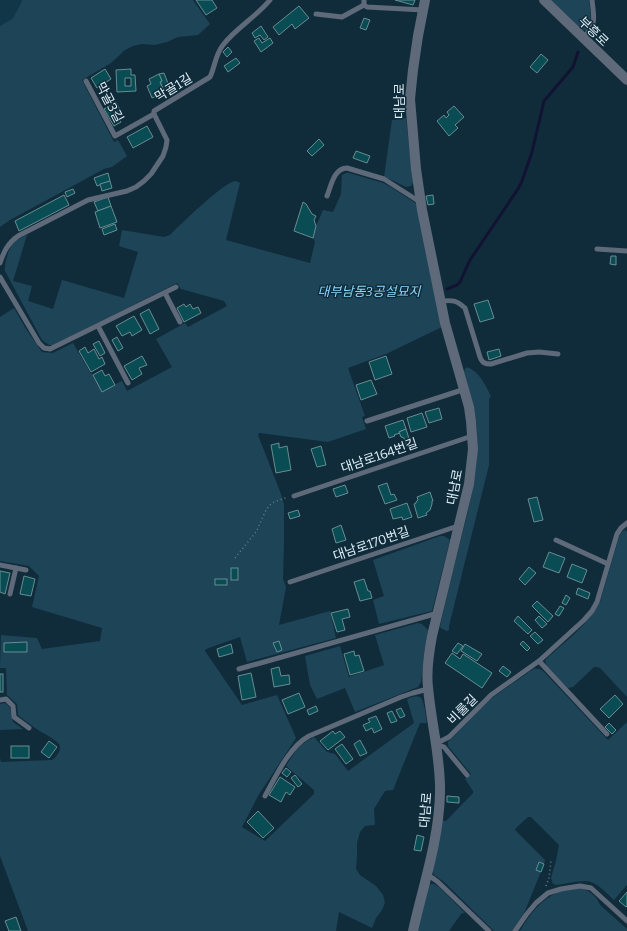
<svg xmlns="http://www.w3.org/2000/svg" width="627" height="931" font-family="Bitter,'Noto Sans KR',serif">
  <rect width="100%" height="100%" fill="#102c3a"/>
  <!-- built -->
  <path fill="#103647" d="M0,0H22L21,3L13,18L0,26Z"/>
  <!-- green -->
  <g fill="#1e4457">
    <path d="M22,0H193L210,24L198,35L178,37L167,42L155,45L142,44L133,46L125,50L111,63L82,80L114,142L118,140L127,156L112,167L104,169L10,220L0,227V26L13,18L21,3Z"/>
    <path d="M551,0H589C590,7 595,37 581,29Z"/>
    <path d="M406,118L413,182L411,186L406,187L394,181L384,177L392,120Z"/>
    <path d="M346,173H349L383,183L389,186L417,204L442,327L386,354L348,368L365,416L362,417L366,429L328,442L260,433H259L258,435L281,494L284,504V542L283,579L286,587L279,625L330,611L336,638L247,662L240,637L206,649L205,651L242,705L277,695L296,738L258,796L242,827L265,841L314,794V790L286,766C295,751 299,745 314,737L327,752L335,754L348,771L414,723L407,699C410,698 416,695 420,697C424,699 426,717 427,723H420L393,790L385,791L374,809L375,825L365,826L360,832L357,843V856L356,869L360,875L376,886L383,895L385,903L382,910L376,918L372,928L339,912L336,931H28L0,856V758L1,762L52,760C57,757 62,750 59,744C55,739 43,733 38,730C31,725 24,720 18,715L17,704L7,695L6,668H0L1,635L37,638L42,649L100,641L102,628L32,607L39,576L29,566L0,561V317L14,308L26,329L42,352L53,353L73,343L91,374L92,373L102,391L122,381L127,391L172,367L156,339L185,323L188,327L227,306L224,301L181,289L177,283L53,345H49L42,340L5,271C4,263 9,247 15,241C19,238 23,237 27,235L13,281L32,286L28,301L53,309L62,280L124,298L138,252L119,246L122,230L164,237L170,235C181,224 223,183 235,181C236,181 239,182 240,183L226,240L310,263L315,242L313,238L316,226L323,210L333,212L341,194L342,175Z"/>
    <path d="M467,367C480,372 485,385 491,396L489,399V465L449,626V630L447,631L442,629L440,627C445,603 451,579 457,555C467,515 479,474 477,432C476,411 469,392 464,372L465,369Z"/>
    <path d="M624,530L627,531V697L600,668L597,667H594L573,687L568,688L547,666L545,661L547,658C566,641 588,625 600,602L619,537L621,533Z"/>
    <path d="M440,536H444L450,540L432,611L379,624L373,600L384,596L373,560Z"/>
    <path d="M418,623L422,624L428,630L424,653L421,682L418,687L355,712L345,688L317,699L310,685L305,656L340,646L349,677L384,665L375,635Z"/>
    <path d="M534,669C540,668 542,670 546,674L608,740L627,722V885L614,900C607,894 600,885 591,882C583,879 566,884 557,885L553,884L551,878L556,861L559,845L531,817H528L516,828L515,830L545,860L544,864L525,911L512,931H494L443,881L434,875L432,870L442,819L444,821H446L473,793V791L465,779L471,774L448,746C447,742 449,740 452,738L480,709L492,698L529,672Z"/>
    <path d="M5,703C13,707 10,714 13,722L23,729L0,730V704Z"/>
    <path d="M431,884H434L439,887L465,913H463L461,914L449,931H417L428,885Z"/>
    <path d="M578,888C588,889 596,895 600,905L627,929V931H520C529,915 541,899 559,892C565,890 572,890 578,888Z"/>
  </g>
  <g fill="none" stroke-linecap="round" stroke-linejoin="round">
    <!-- stream -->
    <path stroke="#121333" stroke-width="3" d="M447,289L457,285L460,282L470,260L518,189L522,181L532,152L544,101L573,67L578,52"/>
  </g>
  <!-- building -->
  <g fill="#0a4c54" stroke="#678c92" fill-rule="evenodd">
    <path d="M196,0H212L217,8L206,15Z"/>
    <path d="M395,0H415L413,5Z"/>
    <path d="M299,6L309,18L295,29L292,24L279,35L273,27Z"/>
    <path d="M364,18L370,20L366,30L360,28Z"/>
    <path d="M261,26L268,37L264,40L260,35L255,38L252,33Z"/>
    <path d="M259,38L262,43L270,38L273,43L261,52L254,41Z"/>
    <path d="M228,47L232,52L227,57L223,52Z"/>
    <path d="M541,54L548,60L537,73L530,67Z"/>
    <path d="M236,58L240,63L228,72L224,66Z"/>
    <path d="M105,69L111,79L97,88L91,78Z"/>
    <path d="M131,69V75H135L136,91L117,92L116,70ZM125,78H131V86H125Z"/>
    <path d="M164,73L169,86L163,89L160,82L162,81L159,74Z"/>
    <path d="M159,74L162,81L160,82L163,89L158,91L159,95L152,98L147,86L151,84L149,79Z"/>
    <path d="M116,102L120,110L115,113L121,122L114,126L104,109Z"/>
    <path d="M454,106L464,117L455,125L458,128L449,136L437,121L444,115L446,118L449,115L447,112Z"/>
    <path d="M147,126L153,137L133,148L127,137Z"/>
    <path d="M319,139L324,145L312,156L307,151Z"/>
    <path d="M356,151L370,156L367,163L353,158Z"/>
    <path d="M108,173L110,181L97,186L94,178Z"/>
    <path d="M110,181L112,188L102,191L100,184Z"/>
    <path d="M73,189L75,193L67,197L65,192Z"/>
    <path d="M64,195L69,205L19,231L15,221Z"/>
    <path d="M433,195L434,204L428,205L426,196Z"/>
    <path d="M108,197L111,206L98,211L94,202Z"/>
    <path d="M303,202L306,204L312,214L316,216L314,220L316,226L313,238L294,231Z"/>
    <path d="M111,206L117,222L100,228L95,212Z"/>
    <path d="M115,224L117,230L104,235L102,229Z"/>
    <path d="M611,256H616V265L610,264Z"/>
    <path d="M488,300L494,318L480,322L474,304Z"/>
    <path d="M184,304L186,307L190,304L193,309L198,307L201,313L184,322L177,308Z"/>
    <path d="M149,309L159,329L150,334L140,314Z"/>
    <path d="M134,316L142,330L132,336L130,332L122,336L116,326Z"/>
    <path d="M117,337L123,348L118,351L112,340Z"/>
    <path d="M99,341L105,353L100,356L93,344Z"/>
    <path d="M85,347L88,353L94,349L99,359L102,357L105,364L91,372L79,351Z"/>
    <path d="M499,349L501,356L489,360L487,352Z"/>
    <path d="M142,356L147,365L139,368L142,374L132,380L124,366Z"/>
    <path d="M386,356L392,374L375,380L369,362Z"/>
    <path d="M102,370L105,376L109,374L115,385L102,392L93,375Z"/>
    <path d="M371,380L377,394L361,400L356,385Z"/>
    <path d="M439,408L442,419L429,423L425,412Z"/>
    <path d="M422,413L427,427L411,432L407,418Z"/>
    <path d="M403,420L406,429L399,432L400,433L394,435L395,436L389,438L385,426Z"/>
    <path d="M406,429L411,445L407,446L404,438H403L402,437H401L399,432Z"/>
    <path d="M279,443V448L287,446L291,470L276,473L271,445Z"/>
    <path d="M321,446L326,465L317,467L311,449Z"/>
    <path d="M387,483L391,495L394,494L397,500L385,504L378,486Z"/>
    <path d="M345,485L348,493L336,497L333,489Z"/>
    <path d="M430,492L433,501H432V504L430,510L426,513L427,515L418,518L414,504L416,503V502L418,500L417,497Z"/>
    <path d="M537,497L543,520L534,522L528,499Z"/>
    <path d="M407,503L412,517L403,520L402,517L393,519L390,509Z"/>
    <path d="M298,510L300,516L290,519L288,513Z"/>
    <path d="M341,525L346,540L336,543L332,529Z"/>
    <path d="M549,552L565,558L559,573L543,567Z"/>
    <path d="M572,564L587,570L582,583L567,577Z"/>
    <path d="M529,567L536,573L525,585L519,579Z"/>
    <rect x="231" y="568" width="7" height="12"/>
    <path d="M0,571L10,573L5,594L0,592Z"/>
    <path d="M24,576L35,579L31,596L20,594Z"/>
    <rect x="215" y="579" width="12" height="6"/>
    <path d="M364,579L368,591H370L372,598L360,601L354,582Z"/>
    <path d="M578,588L590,593L588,599L576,594Z"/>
    <path d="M566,595L570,598L566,605L562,603Z"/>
    <path d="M537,601L553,616L548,622L532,606Z"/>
    <path d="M560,606L564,608L559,616L555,614Z"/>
    <path d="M348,609L350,617L342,619L345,630L337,632L331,613Z"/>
    <path d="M518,616L532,630L528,634L514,621Z"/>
    <path d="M539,616L547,624L542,628L535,620Z"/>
    <path d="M535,632L543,640L538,644L530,636Z"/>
    <path d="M279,641L282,650L277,652L273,643Z"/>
    <path d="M523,641L530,648L527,651L520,644Z"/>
    <path d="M27,642V652H4V643Z"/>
    <path d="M458,643L463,646L457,654L452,651Z"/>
    <path d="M231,644L233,653L219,657L217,649Z"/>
    <path d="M465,644L482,654L477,661L461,651Z"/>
    <path d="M354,651L355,656L359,655L364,671L350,675L344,654Z"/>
    <path d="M452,653L460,659L463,654L492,673L482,688L445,663Z"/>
    <path d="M503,666L511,672L507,677L499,671Z"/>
    <path d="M279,667L281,676L289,675L290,684L274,687L271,669Z"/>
    <path d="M251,673L256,697L242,700L238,676Z"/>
    <rect x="0" y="674" width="3" height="18"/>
    <path d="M299,693L305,707L288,714L282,700Z"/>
    <path d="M615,695L623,704L609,718L600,709Z"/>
    <path d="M316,706L318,711L309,715L307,710Z"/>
    <path d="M401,708L405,716L400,718L396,710Z"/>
    <path d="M392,711L397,721L391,723L387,713Z"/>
    <path d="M376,716L382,729L374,733L372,728L366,731L363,725L370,722L368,719Z"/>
    <path d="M609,723L616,730L612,734L605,727Z"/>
    <path d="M333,731L335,734L340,731L345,737L328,750L320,741Z"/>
    <path d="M360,740L367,753L360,756L354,744Z"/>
    <path d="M49,741L57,747L49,758L41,752Z"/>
    <path d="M342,744L353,759L346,764L335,749Z"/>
    <rect x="11" y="746" width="18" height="12"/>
    <path d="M286,768L291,772L287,777L282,773Z"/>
    <path d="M295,775L302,784L298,787L291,778Z"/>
    <path d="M280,777L295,787L290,795L286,792L281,802L269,795Z"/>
    <path d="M447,796L459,797V803L447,802Z"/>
    <path d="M258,811L274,828L263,838L247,822Z"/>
    <path d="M417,835L424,837L421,851L414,850Z"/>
    <path d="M539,862L544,864L541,872L536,870Z"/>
    <path d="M627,892V906L626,907L619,901Z"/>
    <path d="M16,917L21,931H9L5,921Z"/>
  </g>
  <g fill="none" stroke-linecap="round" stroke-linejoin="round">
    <!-- path -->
    <g stroke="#677e8a" stroke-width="1.5" stroke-dasharray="1 3" stroke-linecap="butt">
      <path d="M235,558L256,532L266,510L270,505L274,502L288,497"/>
      <path d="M546,886L549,878L551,861"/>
    </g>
    <!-- service -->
    <g stroke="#5e6979" stroke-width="5">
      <path d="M364,0V5L367,7L423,10"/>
      <path d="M316,14L342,17L364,5"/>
      <path d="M583,38C597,23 594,19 592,0"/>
      <path d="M86,81L115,136L154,114"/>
      <path d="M327,196C331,186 334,168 347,168L384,179L420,202"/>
      <path d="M597,249L627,251"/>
      <path d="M0,263C4,251 8,243 18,236L88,200L127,191L136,187L144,181L151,174L163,156L166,147L167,140L154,114V111L210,77C215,67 215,55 223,45C236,28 256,17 270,0"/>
      <path d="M0,277L39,343L44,348L50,349L176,287"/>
      <path d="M165,293L180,322"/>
      <path d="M441,301C453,300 456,300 465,308L480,357C482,363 485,364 491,364L527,353L539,352L558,354"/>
      <path d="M98,326L128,383"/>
      <path d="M367,421L465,389"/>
      <path d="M294,496L472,436"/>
      <path d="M556,540L608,564"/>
      <path d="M0,565L26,570"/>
      <path d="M290,582L458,526"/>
      <path d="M10,594L16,568"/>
      <path d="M539,661L607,734"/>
      <path d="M239,669L438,613"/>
      <path d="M0,700L6,699L13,706L14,717L29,728"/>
      <path d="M435,744L449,737L491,695L539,661L584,620L592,611L597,602L617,534L621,528L627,523"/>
      <path d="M436,744L444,747L467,775"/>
      <path d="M265,796C276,776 289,747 309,736L401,697L413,693L428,689"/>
      <path d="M427,874L438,882L489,931"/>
      <path d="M515,931L526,915L536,903L548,893L561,889L580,886L591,888L627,921"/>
    </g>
    <!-- tertiary -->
    <g stroke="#5e6979" stroke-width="10">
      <path d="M544,0L627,80"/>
      <path d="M413,931C423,886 439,840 440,793C441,758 431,723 428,687C426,671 429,652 432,636L469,484L473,449L471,421L469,407L445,323L422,210L416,169L410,99L413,70L418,36L425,0"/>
    </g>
  </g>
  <g text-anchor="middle" stroke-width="3" stroke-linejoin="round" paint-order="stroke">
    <!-- street labels -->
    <g font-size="13" fill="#dfeff8" stroke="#102c3a">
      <text transform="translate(594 31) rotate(44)" y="5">부흥로</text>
      <text transform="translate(173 87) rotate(-31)" y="5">막골1길</text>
      <text transform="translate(399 101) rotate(-90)" y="5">대남로</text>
      <text transform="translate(110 102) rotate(62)" y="5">막골3길</text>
      <text transform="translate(379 455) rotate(-19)" y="5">대남로164번길</text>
      <text transform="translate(454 487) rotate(-79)" y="5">대남로</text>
      <text transform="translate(371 543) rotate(-19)" y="5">대남로170번길</text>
      <text transform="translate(462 709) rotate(-45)" y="5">비룰길</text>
      <text transform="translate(425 810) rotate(-85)" y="5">대남로</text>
    </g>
    <!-- park labels -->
    <g font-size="13" font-style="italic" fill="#8bd6fd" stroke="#102c3a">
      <text x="369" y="296">대부남동3공설묘지</text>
    </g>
  </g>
</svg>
